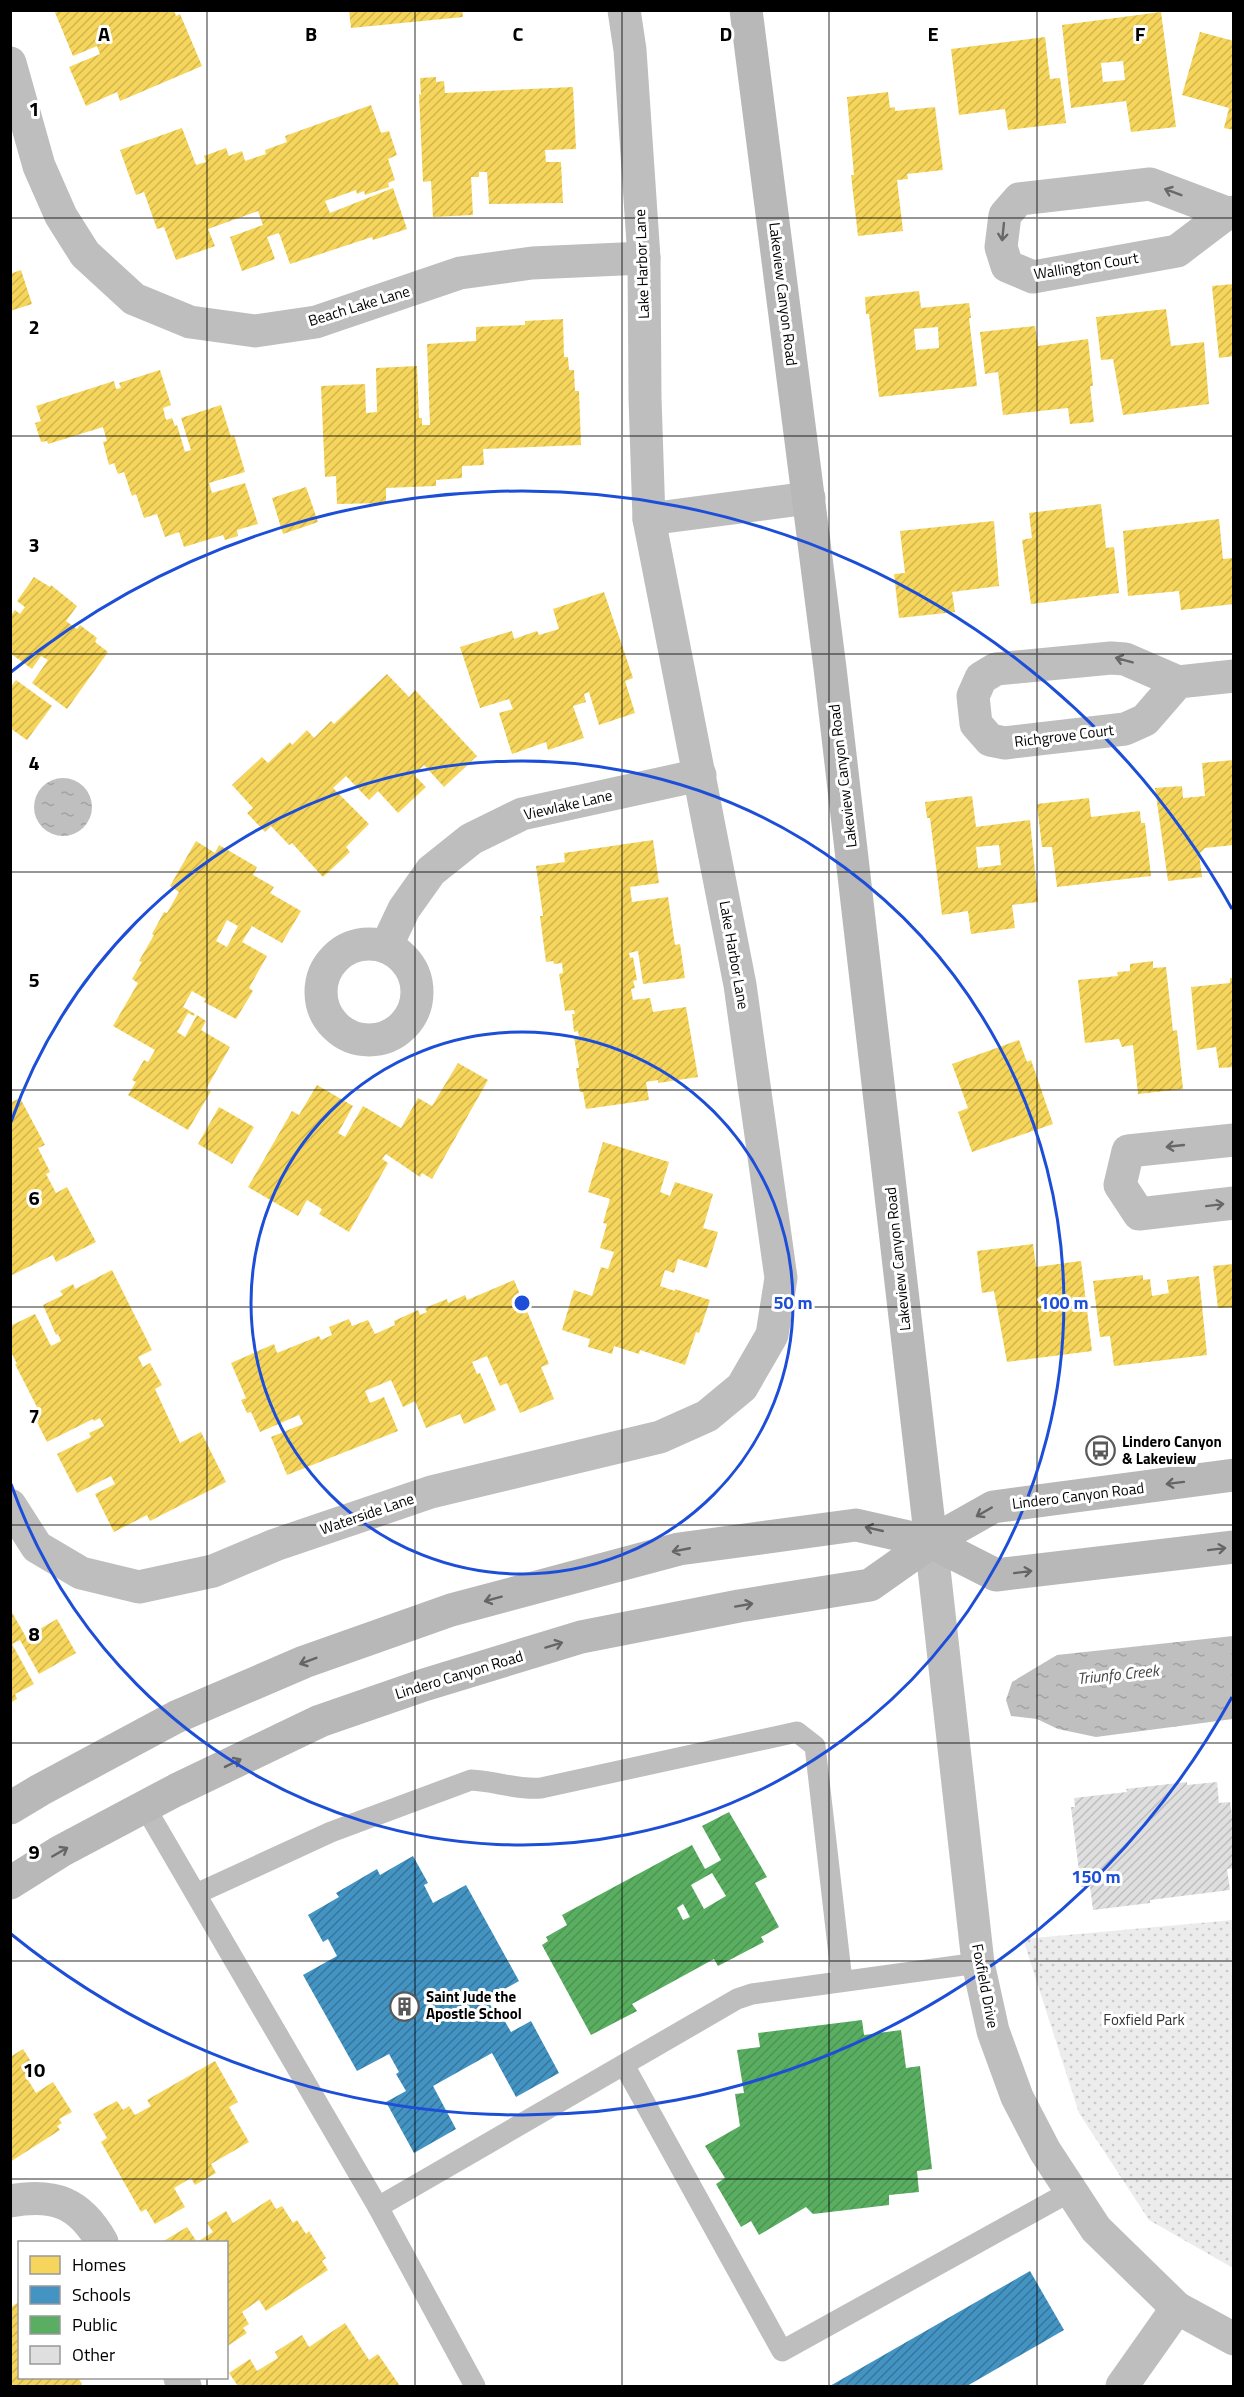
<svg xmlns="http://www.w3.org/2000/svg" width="1244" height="2397" font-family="'Titillium Web',sans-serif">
  <defs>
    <pattern id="park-dots" width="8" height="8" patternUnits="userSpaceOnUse" patternTransform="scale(1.5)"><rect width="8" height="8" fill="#ececec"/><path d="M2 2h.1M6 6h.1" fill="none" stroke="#c9c9c9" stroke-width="1.8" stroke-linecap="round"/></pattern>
    <pattern id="water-ripples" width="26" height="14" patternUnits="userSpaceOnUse" patternTransform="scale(1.5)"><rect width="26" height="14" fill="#bfbfbf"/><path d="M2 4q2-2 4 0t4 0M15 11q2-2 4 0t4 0" fill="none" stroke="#a2a2a2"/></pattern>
    <pattern id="homes-hatch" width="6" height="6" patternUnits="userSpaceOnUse" patternTransform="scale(1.5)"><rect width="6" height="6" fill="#f6d55c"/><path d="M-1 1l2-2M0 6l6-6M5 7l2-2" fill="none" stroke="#d1b54e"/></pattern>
    <pattern id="schools-hatch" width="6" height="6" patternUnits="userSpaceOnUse" patternTransform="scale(1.5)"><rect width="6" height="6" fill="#4393c3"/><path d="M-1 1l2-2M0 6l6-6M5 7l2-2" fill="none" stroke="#36769c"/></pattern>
    <pattern id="public-hatch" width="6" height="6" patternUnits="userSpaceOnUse" patternTransform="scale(1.5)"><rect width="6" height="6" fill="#5aae61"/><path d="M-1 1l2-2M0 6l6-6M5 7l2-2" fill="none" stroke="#4c9452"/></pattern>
    <pattern id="building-hatch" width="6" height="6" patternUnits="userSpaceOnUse" patternTransform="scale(1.5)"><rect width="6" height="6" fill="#dfdfdf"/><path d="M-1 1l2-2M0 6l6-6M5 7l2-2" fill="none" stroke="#bebebe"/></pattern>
  </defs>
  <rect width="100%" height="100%" fill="#fff"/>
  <!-- park -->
  <path fill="url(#park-dots)" d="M1233,1920H1234L1233,2268L1149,2220L1079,2113L1023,1939Z"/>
  <!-- water -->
  <g fill="url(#water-ripples)">
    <circle cx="63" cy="807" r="29"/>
    <path d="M1233,1636V1719L1096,1737L1058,1729L1037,1719L1011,1716L1006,1700L1012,1682L1057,1655Z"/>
  </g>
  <!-- homes -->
  <g fill="url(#homes-hatch)" fill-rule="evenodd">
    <path d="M54,10H174L176,16L180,14L202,66L120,101L117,92L86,106L69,67L100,54L97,46L73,56Z"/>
    <path d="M349,10H462L463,17L351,28Z"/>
    <path d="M1161,12L1176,127L1131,132L1126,101L1071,108L1062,25ZM1123,61L1125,80L1103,82L1101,63Z"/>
    <path d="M1200,32L1234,41V130L1224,128L1229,108L1182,95Z"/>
    <path d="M1045,37L1050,79L1060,78L1066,123L1008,130L1005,109L959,115L951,49Z"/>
    <path d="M436,77V82L444,81L445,93L573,87L576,149L545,150L546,162H561L563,203L489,204L487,172H479V177H471L473,215L433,217L431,181L423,182L419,94L421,95L420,78Z"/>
    <path d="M888,92L890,108L895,107V111L935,107L943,170L907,174L908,179L897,180L903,231L858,236L851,175H854L847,97Z"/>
    <path d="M371,105L381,133L389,131L397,155L388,159L395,180L388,183L389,187L365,195L364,191L357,194L356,190L325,201L330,213L393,188L407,229L373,240L372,237L290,264L279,233L267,237L275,259L242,271L230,237L263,225L258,211L208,229L215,246L176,260L164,227L157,229L144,192L136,195L120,150L182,128L196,165L206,162L204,156L226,148L229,156L242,151L245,161L266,154L265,150L287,142L285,136Z"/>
    <path d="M21,270L32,304L10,311V274Z"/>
    <path d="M1234,284V356L1219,358L1212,286Z"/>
    <path d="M919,291L921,308L969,303L971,318H969L977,386L879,397L869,314H866L865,297ZM938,327L939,348L916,350L914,329Z"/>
    <path d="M1166,309L1171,346L1204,342L1209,404L1123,415L1113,359L1101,360L1096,317Z"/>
    <path d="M563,319L564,357H568L569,370H574L575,391H579L581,445L483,449L484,465L462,466V478L436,480V486L386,488V503L337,504L336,476L325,477L321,386L365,384L366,413L377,412L376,368L417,366L419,418H422V425H430L427,344L476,341V327L525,325V321Z"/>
    <path d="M1035,326L1038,346L1088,339L1093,386H1090L1094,422L1070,424L1068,408L1003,415L998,372L985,374L980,332Z"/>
    <path d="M160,370L171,405L163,408L166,420L172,418L175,426L177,425L185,452L191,450L181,418L221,405L231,437L234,435L245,472L209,483L212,493L245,483L258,524L237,530L238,536L225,540L223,535L184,547L179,532L165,537L157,514L144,518L136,494L132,496L124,472L118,474L114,463L109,465L103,442L107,441L103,427L48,444L47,441L41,442L35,423L41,421L36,406L114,381L116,389L121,388L119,383Z"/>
    <path d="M306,487L318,522L283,534L272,498Z"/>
    <path d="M1101,504L1106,548L1114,547L1119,593L1031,604L1022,540L1032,538L1029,513Z"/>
    <path d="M1219,519L1223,559L1233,558L1234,604L1181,610L1179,591L1128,596L1123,531Z"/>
    <path d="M994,521L999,586L952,592L955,612L899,618L894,574L905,573L900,531Z"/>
    <path d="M34,577L50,587L51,585L77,606L66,621L77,629L80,625L97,638L95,642L108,652L67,709L32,683L48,660L41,656L32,669L10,653V617L15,610L20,614L25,607L17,601Z"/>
    <path d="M604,592L633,678L625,681L635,713L599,725L589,692L584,694L586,702L573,706L584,738L548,750L546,742L512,754L499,713L513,709L509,699L480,708L460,647L512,631L514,639L537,631L539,635L559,629L553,609Z"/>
    <path d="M387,674L409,697L415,690L477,756L444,787L424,765L414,775L426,787L398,813L378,791L369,800L346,776L333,788L369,824L346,847L350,852L323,877L292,843L289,845L271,826L265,832L247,813L253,808L232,785L262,757L268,763L290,742L292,745L307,730L314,738L331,721L334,724Z"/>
    <path d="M16,680L52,706L27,740L10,728V688Z"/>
    <path d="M1234,760V845L1205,848L1199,854L1202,877L1168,881L1155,788L1182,786L1183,798L1205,796L1202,763Z"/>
    <path d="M972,796L976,827L1030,820L1038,902L1012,905L1015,928L971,934L968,911L942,915L930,818H927L925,802ZM999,845L1001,865L978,868L976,847Z"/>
    <path d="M1089,798L1091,817L1140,811L1141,823H1145L1151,876L1057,887L1052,847H1042L1037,804Z"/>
    <path d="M653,840L659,883L630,887L632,902L668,897L675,945L680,944L685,978L643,984L638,951L629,953L630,958L633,957L637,980L633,981L635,988L631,989L633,1000L650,998L653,1012L686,1007L698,1077L658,1083V1080L646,1082L649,1100L586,1109L583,1092H580L576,1068H579L574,1037L579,1036L578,1031L574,1032L572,1014H575L574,1010L565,1011L559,974L563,973L562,963L554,964L553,961L546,962L540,916H543L536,866L565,862L564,853Z"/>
    <path d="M196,841L215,853L219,845L257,867L253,875L274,887L270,893L301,911L282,943L252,926L242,942L267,956L249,988L253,991L236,1019L204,1002L206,999L192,991L183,1007L195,1014L194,1016L188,1013L177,1032L185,1037L197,1015L206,1021L201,1030L230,1047L206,1089L211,1091L188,1130L128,1095L136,1082L132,1080L144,1060L148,1062L155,1050L113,1026L138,983L132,979L142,962L139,961L154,935L152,934L164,912L167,913L179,892L170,886ZM227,920L238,926L227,947L216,941Z"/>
    <path d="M1153,961V968L1166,967L1173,1031L1177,1030L1183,1089L1138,1094L1133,1045L1122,1047L1119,1039L1085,1043L1078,980L1118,976L1117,972L1130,971V964Z"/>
    <path d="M1230,978H1234V1067L1219,1068L1216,1047L1197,1050L1191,987L1230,983Z"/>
    <path d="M1019,1040L1027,1062L1031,1060L1053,1124L972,1152L958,1112L968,1108L952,1064Z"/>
    <path d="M458,1063L488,1080L432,1179L422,1173L420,1177L386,1154L382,1159L388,1163L349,1232L319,1214L322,1209L307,1200L298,1216L248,1187L292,1111L299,1115L317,1085L353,1106L338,1133L345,1137L363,1106L401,1128L418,1098L432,1106Z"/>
    <path d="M20,1098L45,1145L38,1148L50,1172L46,1174L56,1193L67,1187L96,1242L56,1262L53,1255L12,1275L10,1103Z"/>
    <path d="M219,1107L254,1127L232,1164L198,1144Z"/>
    <path d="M603,1142L669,1162L660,1192L670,1196L675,1182L713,1194L703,1228L718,1232L707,1268L678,1259L674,1273L665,1270L660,1286L675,1291V1289L710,1300L699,1333L696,1332L685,1365L640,1350L639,1354L614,1346L612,1354L588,1347L590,1339L562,1330L574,1290L592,1296L601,1267L608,1269L614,1252L600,1248L607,1224L603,1223L610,1199L588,1192Z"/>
    <path d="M1033,1244L1036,1267L1081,1261L1092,1351L1007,1362L994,1291L982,1293L977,1251Z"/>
    <path d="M1234,1264V1307L1218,1308L1213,1266Z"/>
    <path d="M112,1270L152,1350L138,1357L143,1367L150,1363L162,1385L155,1389L180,1443L201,1432L226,1482L150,1521L147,1515L114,1532L95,1494L115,1484L111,1476L77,1493L57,1454L91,1437L89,1433L104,1426L100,1418L94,1421L93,1419L47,1442L32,1412L38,1409L15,1364H17L10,1350V1326L35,1314L51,1346L61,1341L58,1334L56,1335L43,1305L63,1295L60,1291L73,1284L75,1289Z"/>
    <path d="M1143,1275V1280L1150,1279L1152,1296L1169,1293L1167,1280L1199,1276L1207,1355L1114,1366L1110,1336L1100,1337L1093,1281Z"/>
    <path d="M514,1280L549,1364L541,1367L554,1399L520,1413L507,1383L500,1386L487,1356L472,1362L477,1374L480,1373L496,1410L464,1424L460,1414L426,1428L415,1401L403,1407L391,1380L365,1391L370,1403L384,1397L398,1431L287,1475L271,1437L303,1424L299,1415L260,1432L251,1412L247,1413L241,1400L246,1398L231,1363L274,1344L277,1353L319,1336L321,1340L332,1335L329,1327L349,1319L352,1326L368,1320L375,1334L395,1325L394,1321L418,1310L420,1315L427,1312L425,1308L447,1299L448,1303L465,1295L467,1300Z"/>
    <path d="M10,1609L26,1637L57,1619L76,1653L39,1674L20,1640L12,1644L34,1684L15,1694L17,1699L10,1703Z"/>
    <path d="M23,2049L35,2068L25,2075L36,2093L53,2082L72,2112L59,2119L62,2123L57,2126L60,2130L10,2162V2057Z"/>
    <path d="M215,2061L238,2102L229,2107L249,2142L211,2164L216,2173L195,2185L191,2178L174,2188L185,2207L155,2224L146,2209L141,2212L101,2142L107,2138L93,2114L117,2101L123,2110L129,2106L135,2115L151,2106L147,2100Z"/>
    <path d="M270,2199L276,2209L282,2206L293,2223L297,2220L306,2234L309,2231L326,2258L322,2261L328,2270L266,2311L259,2300L242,2312L249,2324L243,2328L247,2333L226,2347V2242H197L213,2232L207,2223L226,2211L233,2223Z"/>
    <path d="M187,2227L197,2242H162Z"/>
    <path d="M20,2301V2378H81L79,2379L82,2384L79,2386H10V2308Z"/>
    <path d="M345,2323L369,2360L378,2354L400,2386H238L229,2373L250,2359L257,2371L278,2358L275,2352L302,2335L309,2347Z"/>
  </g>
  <!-- schools -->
  <g fill="url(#schools-hatch)">
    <path d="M413,1856L428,1883L424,1885L433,1903L466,1885L519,1981L487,1999L496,2015L500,2013L511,2032L531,2021L559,2073L516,2097L492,2053L433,2086L456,2129L414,2153L386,2102L406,2091L396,2074L399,2072L389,2054L357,2071L303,1975L337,1956L328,1939L323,1942L308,1915L339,1897L336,1893L377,1869L380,1875Z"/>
    <path d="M1030,2271L1064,2330L967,2386H830Z"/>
  </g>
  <!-- public -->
  <g fill="url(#public-hatch)" fill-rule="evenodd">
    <path d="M729,1812L767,1877L755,1883L779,1927L761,1937L764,1942L718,1966L714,1959L632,2004L637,2011L591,2035L542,1945L548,1941L546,1937L567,1925L562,1915L692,1845L705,1869L721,1860L702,1826ZM712,1873L726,1896L704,1909L691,1885ZM683,1904L690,1917L683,1920L677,1908Z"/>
    <path d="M862,2020L864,2035L901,2030L906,2068L920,2066L932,2169L917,2171L919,2192L889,2195V2205L813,2214L806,2207L759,2235L751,2221L741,2227L716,2184L725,2178L705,2146L740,2126L735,2094L744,2093L737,2050L760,2047L758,2033Z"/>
  </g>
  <!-- building -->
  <path fill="url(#building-hatch)" d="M1187,1782V1785L1217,1782L1219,1803L1230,1802L1234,1828V1868L1227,1869L1230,1890L1150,1900V1903L1093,1910L1090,1886L1081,1887L1071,1807H1075L1074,1798L1127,1792L1126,1789Z"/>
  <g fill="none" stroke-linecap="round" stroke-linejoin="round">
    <!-- lane -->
    <g stroke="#bebebe" stroke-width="21">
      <path d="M145,1807L378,2207L475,2386"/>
      <path d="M196,1894L331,1832L471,1780C495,1781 516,1790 541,1788L797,1732L815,1746L842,1981"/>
      <path d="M624,2065L782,2351L1071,2191"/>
      <path d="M378,2207L737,1999L752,1994L978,1963"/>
    </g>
    <!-- street -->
    <g stroke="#bebebe" stroke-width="33">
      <path d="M10,63L39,166L61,216L85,254L134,299L190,322L255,331L316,322L460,273L532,263L644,258"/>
      <path d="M1227,213L1150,184L1019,199L1005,215L1001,247L1007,266L1033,277L1177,251L1227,213L1234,212"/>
      <path d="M649,519L809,498"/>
      <path d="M1178,682L1145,720L1125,729L1005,743L990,740L976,724L973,696L981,678L996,669L1111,658L1125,659L1178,682L1234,676"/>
      <circle cx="369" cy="992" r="48"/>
      <path d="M386,947L404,909L431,871L471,839L522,814L700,775"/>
      <path d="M1234,1140L1128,1151L1120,1185L1139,1214L1234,1203"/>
      <path d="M10,1505L37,1547L81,1573L139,1587L213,1571L275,1545L431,1492L660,1437L707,1416L742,1387L772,1335L781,1278L740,985L649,519L645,398L644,258L630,50L624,10"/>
      <path d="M931,1542L978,1963L993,2031L1017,2097L1045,2151L1096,2229L1177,2308L1234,2339"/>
      <path d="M10,2201C55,2193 80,2203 102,2242"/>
      <path d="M180,2378L185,2386"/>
      <path d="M1122,2386L1177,2308"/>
    </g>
    <!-- secondary -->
    <g stroke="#b8b8b8" stroke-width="33">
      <path d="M746,10L830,668L931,1542"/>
      <path d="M10,1808L40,1790L176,1717L304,1662L451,1610L679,1549L856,1525L931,1542L996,1575L1234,1547"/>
      <path d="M10,1883L61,1851L176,1790L320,1721L424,1685L581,1637L739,1606L870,1585L931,1542L993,1507L1234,1475"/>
    </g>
  </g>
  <!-- one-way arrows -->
  <defs><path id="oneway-shaft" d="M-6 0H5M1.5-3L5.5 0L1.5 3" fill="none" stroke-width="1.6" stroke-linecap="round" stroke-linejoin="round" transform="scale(1.5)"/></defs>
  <g stroke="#686868">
    <use href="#oneway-shaft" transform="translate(1173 192) rotate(-159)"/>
    <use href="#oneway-shaft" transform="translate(1003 232) rotate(96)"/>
    <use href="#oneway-shaft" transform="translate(1124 660) rotate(-165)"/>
    <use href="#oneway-shaft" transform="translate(1175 1146) rotate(174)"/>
    <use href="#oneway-shaft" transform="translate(1215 1205) rotate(-7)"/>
  </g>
  <g stroke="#656565">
    <use href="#oneway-shaft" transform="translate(1175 1483) rotate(173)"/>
    <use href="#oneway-shaft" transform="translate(984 1512) rotate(150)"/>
    <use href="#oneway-shaft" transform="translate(874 1529) rotate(-167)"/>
    <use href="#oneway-shaft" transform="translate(1217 1549) rotate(-7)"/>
    <use href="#oneway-shaft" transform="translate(681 1550) rotate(169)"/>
    <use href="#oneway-shaft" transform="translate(1023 1572) rotate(-7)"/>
    <use href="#oneway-shaft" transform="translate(493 1599) rotate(165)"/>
    <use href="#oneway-shaft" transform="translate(744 1605) rotate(-10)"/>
    <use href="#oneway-shaft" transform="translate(554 1645) rotate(-17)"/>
    <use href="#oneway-shaft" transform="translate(308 1661) rotate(159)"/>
    <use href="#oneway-shaft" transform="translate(233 1763) rotate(-26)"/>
    <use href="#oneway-shaft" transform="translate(60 1852) rotate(-30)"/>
  </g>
  <!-- grid -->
  <path fill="none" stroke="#000" stroke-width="1.5" stroke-opacity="0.55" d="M207,10V2242M415,10V2386M622,10V2386M829,10V2386M1037,10V2386M10,218H1234M10,436H1234M10,654H1234M10,872H1234M10,1090H1234M10,1307H1234M10,1525H1234M10,1743H1234M10,1961H1234M10,2179H1234M207,2378V2386"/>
  <!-- distance rings -->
  <g fill="none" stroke="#1d4ed8" stroke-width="3">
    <circle cx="522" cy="1303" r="271"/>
    <path d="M11 1122A542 542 0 1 1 11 1484"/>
    <path d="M1232 1697A812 812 0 0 1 11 1934M11 672A812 812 0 0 1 1232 909"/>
  </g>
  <!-- icons -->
  <defs>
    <symbol id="bus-ring" viewBox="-11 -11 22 22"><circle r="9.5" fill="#fff" stroke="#595959" stroke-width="1.5"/><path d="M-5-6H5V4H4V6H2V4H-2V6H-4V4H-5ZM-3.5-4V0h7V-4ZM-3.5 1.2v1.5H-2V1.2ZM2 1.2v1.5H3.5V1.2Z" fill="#595959"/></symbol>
    <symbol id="building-ring" viewBox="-11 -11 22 22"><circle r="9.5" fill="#fff" stroke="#595959" stroke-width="1.5"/><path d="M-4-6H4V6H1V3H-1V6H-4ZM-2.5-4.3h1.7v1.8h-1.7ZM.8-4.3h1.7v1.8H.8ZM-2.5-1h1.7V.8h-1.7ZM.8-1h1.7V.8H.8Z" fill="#595959"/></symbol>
  </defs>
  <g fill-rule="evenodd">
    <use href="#bus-ring" x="1084" y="1434" width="33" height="33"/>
    <use href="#building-ring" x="388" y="1990" width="33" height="33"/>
  </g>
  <g text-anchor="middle" stroke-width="6" stroke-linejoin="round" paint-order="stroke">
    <!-- street labels -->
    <g font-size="15" fill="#000" stroke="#fff">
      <text transform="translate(642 264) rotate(-92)" y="5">Lake Harbor Lane</text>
      <text transform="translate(1086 266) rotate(-9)" y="5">Wallington Court</text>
      <text transform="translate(783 294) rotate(83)" y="5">Lakeview Canyon Road</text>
      <text transform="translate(359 306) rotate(-17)" y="5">Beach Lake Lane</text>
      <text transform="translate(1064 736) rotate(-7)" y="5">Richgrove Court</text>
      <text transform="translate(843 776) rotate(-97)" y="5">Lakeview Canyon Road</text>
      <text transform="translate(568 805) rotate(-13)" y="5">Viewlake Lane</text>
      <text transform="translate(734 955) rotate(80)" y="5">Lake Harbor Lane</text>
      <text transform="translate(898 1259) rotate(-96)" y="5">Lakeview Canyon Road</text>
      <text transform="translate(1078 1496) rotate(-7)" y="5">Lindero Canyon Road</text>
      <text transform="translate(367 1514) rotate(-19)" y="5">Waterside Lane</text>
      <text transform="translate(459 1675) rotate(-17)" y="5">Lindero Canyon Road</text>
      <text transform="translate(985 1986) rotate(79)" y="5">Foxfield Drive</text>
    </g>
    <!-- poi labels -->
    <g font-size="15" font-weight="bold" fill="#000" stroke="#fff" text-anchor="start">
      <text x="1122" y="1447">Lindero Canyon<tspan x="1122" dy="17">&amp; Lakeview</tspan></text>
      <text x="426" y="2002">Saint Jude the<tspan x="426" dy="17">Apostle School</tspan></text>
    </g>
    <!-- park labels -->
    <g font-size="15" fill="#333" stroke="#fff">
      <text x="1144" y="2025">Foxfield Park</text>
    </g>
    <!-- water labels -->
    <g font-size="16" font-style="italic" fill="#444" stroke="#fff">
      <text transform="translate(1118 1674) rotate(-6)" y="6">Triunfo Creek</text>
    </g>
  </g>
  <g font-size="20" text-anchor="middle" font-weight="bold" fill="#000" stroke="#fff" stroke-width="6" stroke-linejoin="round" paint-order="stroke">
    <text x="104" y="41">A</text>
    <text x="311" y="41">B</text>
    <text x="518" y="41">C</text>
    <text x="726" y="41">D</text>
    <text x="933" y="41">E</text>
    <text x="1140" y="41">F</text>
    <text x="34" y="116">1</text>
    <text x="34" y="334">2</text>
    <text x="34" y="552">3</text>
    <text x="34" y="770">4</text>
    <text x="34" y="987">5</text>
    <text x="34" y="1205">6</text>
    <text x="34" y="1423">7</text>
    <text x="34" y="1641">8</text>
    <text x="34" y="1859">9</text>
    <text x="34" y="2077">10</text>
  </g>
  <circle cx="522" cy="1303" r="9" fill="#1d4ed8" stroke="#fff" stroke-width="3"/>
  <g font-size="18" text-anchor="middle" font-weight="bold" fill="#1d4ed8" stroke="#fff" stroke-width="6" stroke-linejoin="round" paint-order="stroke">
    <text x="793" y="1309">50 m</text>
    <text x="1064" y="1309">100 m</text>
    <text x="1096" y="1883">150 m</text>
  </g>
  <!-- border -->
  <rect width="1244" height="2397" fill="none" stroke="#000000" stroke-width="24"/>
  <!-- legend -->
  <rect x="18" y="2241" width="210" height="138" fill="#ffffff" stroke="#999999" stroke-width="1.5"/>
  <rect x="30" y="2256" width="30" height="18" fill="#f6d55c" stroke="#999999" stroke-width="1.5"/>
  <text x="72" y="2271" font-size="18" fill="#000000">Homes</text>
  <rect x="30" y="2286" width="30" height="18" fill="#4393c3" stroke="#999999" stroke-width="1.5"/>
  <text x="72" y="2301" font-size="18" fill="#000000">Schools</text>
  <rect x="30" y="2316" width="30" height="18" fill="#5aae61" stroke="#999999" stroke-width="1.5"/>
  <text x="72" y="2331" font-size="18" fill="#000000">Public</text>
  <rect x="30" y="2346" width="30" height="18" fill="#dfdfdf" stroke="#999999" stroke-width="1.5"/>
  <text x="72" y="2361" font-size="18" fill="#000000">Other</text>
</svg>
